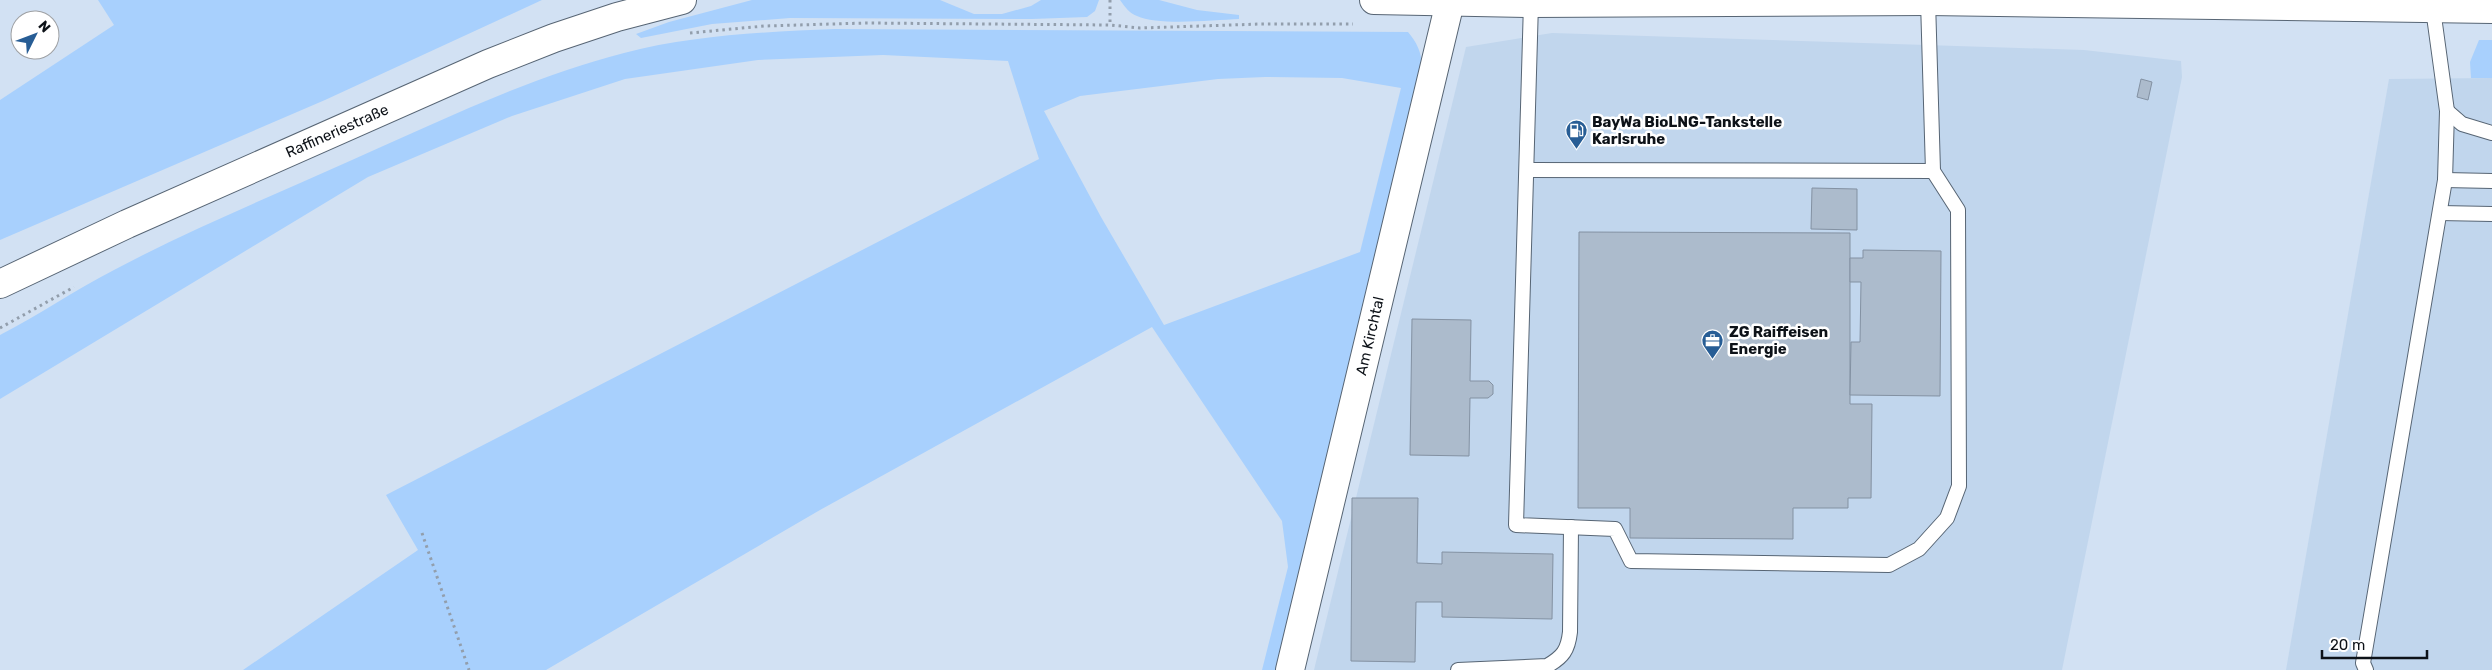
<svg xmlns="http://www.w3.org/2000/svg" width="2492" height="670" font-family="Rubik,sans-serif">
  <rect width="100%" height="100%" fill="#d2e1f3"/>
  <!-- built -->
  <g fill="#c1d6ed">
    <path d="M1552,33L2084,50L2181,61L2182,77L2062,670H1314L1466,47Z"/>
    <path d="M2492,78V670H2286L2389,79Z"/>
  </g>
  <!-- green -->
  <g fill="#a8d0fd" fill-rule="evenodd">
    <path d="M98,0H542L325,100L0,240V100L114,25Z"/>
    <path d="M752,0H940L974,14H1002L1031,6L1041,0H1099L1095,11L1087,17L1032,19L790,18L712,24L641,38L636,34L669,22Z"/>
    <path d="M1120,0H1159L1197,10L1239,15V19C1214,20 1158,26 1137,16C1129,13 1125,7 1120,0Z"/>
    <path d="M835,29L1408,32C1417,43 1421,51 1422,65L1278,670H1262L1288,567L1282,521L1152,327L820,510L546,670H243L418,550L386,495L1039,159L1008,61L883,55L758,60L625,79L512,116L368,177L0,399V335C39,315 75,290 114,270C191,229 272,196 352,160C440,121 530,77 624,53C693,35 764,32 835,29ZM1265,77L1342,78L1401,88L1360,252L1164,325L1101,217L1044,111L1080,96L1218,79Z"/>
    <path d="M2479,40H2492V78H2471L2470,62Z"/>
  </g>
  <!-- building -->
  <g fill="#acbbcc" stroke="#8391a2">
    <path d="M2141,79L2152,82L2148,100L2137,97Z"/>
    <path d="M1812,188L1857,189V230L1811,229Z"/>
    <path d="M1579,232L1850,233V404H1872L1871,498H1848V508H1793V539L1630,538V508H1578Z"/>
    <path d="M1863,250L1941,251L1940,396L1850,395L1851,342H1860L1861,282H1850V258H1863Z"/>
    <path d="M1412,319L1471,320L1470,381H1489L1493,385V394L1488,398H1470L1469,456L1410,455Z"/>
    <path d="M1352,498H1418L1417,563L1442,564V552L1553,554L1552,619L1442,617V602H1416L1415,662L1351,661Z"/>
  </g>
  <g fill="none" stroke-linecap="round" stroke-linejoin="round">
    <defs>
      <g id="lane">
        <path d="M1531,3L1516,525L1615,529L1631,561L1889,565L1919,549L1947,518L1959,486L1958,210L1933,171L1928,1"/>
        <path d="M2447,111L2462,124L2492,133"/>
        <path d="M1527,170L1933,171"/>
        <path d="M2445,180L2492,181"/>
        <path d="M2440,213L2492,214"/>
        <path d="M1458,670L1547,666C1563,657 1568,650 1570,632L1571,527"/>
        <path d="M2366,670L2363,663L2445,180L2447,111L2433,9"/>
      </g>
      <g id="street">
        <path d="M1374,0L1531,3L1928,1L2492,9"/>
        <path d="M0,284L127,224L488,64L554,38L617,17L682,0"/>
        <path d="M1290,670L1450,2"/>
      </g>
    </defs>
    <!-- lane casing -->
    <use href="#lane" stroke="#576574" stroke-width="16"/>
    <!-- street casing -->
    <use href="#street" stroke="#576574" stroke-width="30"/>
    <!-- path -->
    <g stroke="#929eac" stroke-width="3" stroke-dasharray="2.5 4" stroke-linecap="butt">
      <path d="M1110,0V24"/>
      <path d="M690,33L764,26L866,23L1110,25L1140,28L1261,24H1353"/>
      <path d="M0,328L74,287"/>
      <path d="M422,533L469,670"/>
    </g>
    <!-- lane -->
    <use href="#lane" stroke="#fff" stroke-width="14"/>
    <!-- street -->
    <use href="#street" stroke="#fff" stroke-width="28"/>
  </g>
  <!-- icons -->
  <defs>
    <symbol id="fuel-pin" viewBox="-11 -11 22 30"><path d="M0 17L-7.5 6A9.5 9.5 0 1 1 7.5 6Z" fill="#275d95" stroke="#fff"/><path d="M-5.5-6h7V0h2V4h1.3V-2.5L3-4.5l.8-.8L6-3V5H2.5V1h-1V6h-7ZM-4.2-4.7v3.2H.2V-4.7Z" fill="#fff"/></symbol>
    <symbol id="office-pin" viewBox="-11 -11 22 30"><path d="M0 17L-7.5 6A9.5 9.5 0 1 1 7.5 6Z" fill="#275d95" stroke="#fff"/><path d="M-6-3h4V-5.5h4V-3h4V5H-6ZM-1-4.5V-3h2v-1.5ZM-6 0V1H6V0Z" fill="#fff"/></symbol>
  </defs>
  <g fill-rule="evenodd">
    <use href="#fuel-pin" x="1564" y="118" width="25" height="34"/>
    <use href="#office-pin" x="1700" y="328" width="25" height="34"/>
  </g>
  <g text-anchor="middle" stroke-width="5" stroke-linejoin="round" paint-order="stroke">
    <!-- poi labels -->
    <g font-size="15" font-weight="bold" fill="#0d1218" stroke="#fff" text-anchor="start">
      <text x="1592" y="127">BayWa BioLNG-Tankstelle<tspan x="1592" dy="17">Karlsruhe</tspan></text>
      <text x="1729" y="337">ZG Raiffeisen<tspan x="1729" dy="17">Energie</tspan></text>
    </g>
    <!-- street labels -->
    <g font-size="15" fill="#0d1218" stroke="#fff">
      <text transform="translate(337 131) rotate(-24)" y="5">Raffineriestraße</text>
      <text transform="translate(1370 336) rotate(-77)" y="5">Am Kirchtal</text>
    </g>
  </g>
  <!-- north arrow -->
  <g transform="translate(35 35) rotate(48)"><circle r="24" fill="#ffffff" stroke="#9ea0a3"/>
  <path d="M0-4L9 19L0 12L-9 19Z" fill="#275d95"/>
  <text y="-8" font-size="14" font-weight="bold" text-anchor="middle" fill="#0d1218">N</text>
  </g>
  <!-- scale -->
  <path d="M2322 650v8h105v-8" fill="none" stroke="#0d1218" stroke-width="2.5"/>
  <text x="2330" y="650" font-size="15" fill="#0d1218" stroke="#ffffff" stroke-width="4" paint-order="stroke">20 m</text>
</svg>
